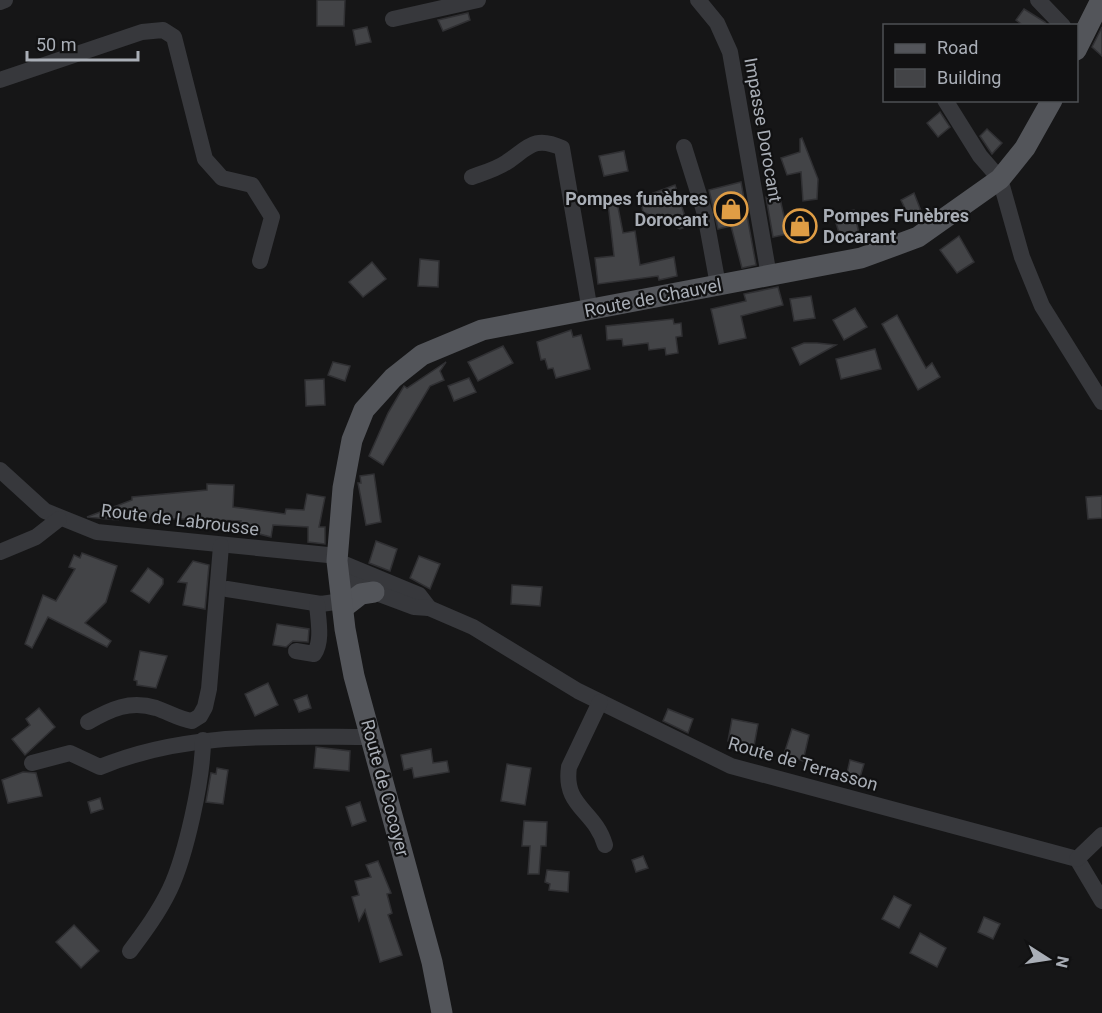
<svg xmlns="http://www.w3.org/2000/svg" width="1102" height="1013" font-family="Roboto,sans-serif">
  <rect width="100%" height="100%" fill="#161617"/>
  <!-- building -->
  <g fill="#434447" stroke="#303033" stroke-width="1.5">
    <path d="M317,0H345L344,26H317Z"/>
    <path d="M1024,9L1045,22L1048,26H1024L1016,20Z"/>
    <path d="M468,13L470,20L443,31L438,20Z"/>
    <path d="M367,27L371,42L356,45L353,30Z"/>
    <path d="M1102,27V56L1092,47Z"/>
    <path d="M940,112L950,127L938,137L927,123Z"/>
    <path d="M987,129L1002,143L992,154L980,136Z"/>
    <path d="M802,138L818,179L817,199L803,201L801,172L787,175L781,158L800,152V139Z"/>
    <path d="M624,151L628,171L604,176L599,156Z"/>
    <path d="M741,182L756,265L742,268L731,226L718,229L709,190Z"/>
    <path d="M675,185L688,226L680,229L643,212L640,198Z"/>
    <path d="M914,193L921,211L909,217L901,200Z"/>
    <path d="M779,194L788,234L773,237L766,197Z"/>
    <path d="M617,202L623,233L635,231L640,265L674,257L677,276L659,280L658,276L598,284L595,258L614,256L608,203Z"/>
    <path d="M854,210L859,234L841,239L836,223L843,221L841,212Z"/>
    <path d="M959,236L974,262L957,273L940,250Z"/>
    <path d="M420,259L439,261L438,287L418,286Z"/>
    <path d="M372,262L386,279L363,297L349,282Z"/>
    <path d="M778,287L783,305L741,316L746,338L719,344L711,309L746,301L744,294Z"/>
    <path d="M811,296L815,318L794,321L790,299Z"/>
    <path d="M855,308L867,327L844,340L833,320Z"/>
    <path d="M897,315L926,368L932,363L940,377L918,390L882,324Z"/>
    <path d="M673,319L674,324L681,323L682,336L676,337L678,353L666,355L665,348L649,350L648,343L623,346L622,339L607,340L606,326Z"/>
    <path d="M571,330L573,337L581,335L590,369L556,378L553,368L548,369L545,359L541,360L537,342Z"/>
    <path d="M804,343H817L836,345L800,365L792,348Z"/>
    <path d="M503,346L513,363L478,381L468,362Z"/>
    <path d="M875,349L881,369L841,379L836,359Z"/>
    <path d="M333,362L350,366L345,381L328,375Z"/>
    <path d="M446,362L440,371L444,380L430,386L383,465L369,456L388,413L404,386L407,388Z"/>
    <path d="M469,378L476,392L454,401L448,386Z"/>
    <path d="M324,379L325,405L306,406L305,380Z"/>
    <path d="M374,474L381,522L366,525L358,483H361L360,476Z"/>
    <path d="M207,484L234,485L233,507L285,514L286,509L304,510L307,494L325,497L319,527H325V544L308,542V527L273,525L271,537L240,529L241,521L118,517V520L87,517L132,500V497L207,490Z"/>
    <path d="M1102,496V518L1088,519L1086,497Z"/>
    <path d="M376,541L397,549L390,571L369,563Z"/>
    <path d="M82,553L117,566L106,602L85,623L111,641L107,647L48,617L32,648L25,644L43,595L56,601L75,569L69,567L74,555L80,558Z"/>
    <path d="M419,556L440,564L430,589L410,578Z"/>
    <path d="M193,561L209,565L205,609L183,605L187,583L178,582Z"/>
    <path d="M148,568L163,579V584L149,603L131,591Z"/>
    <path d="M512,585L542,587L540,606L511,604Z"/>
    <path d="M277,624L309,629L308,642L293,641L286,647L273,645Z"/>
    <path d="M140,651L167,656L156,688L137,685V681L134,680Z"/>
    <path d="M268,683L278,705L255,716L245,694Z"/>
    <path d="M307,695L311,708L299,712L294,700Z"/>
    <path d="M39,708L55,727L25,755L12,739L30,725L26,719Z"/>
    <path d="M668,709L693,719L688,733L663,721Z"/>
    <path d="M732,719L758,724L754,746L728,741Z"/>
    <path d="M792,729L809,735L803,761L784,754Z"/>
    <path d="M316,747L350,751L349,771L314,768Z"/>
    <path d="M431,749L433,763L447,761L449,772L414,778L412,768L404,770L401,755Z"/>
    <path d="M850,760L864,764L860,777L847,773Z"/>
    <path d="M507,764L531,768L525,805L501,801Z"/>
    <path d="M217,768L228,770L223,804L206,802L211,773L216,774Z"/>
    <path d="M23,772L36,773L42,796L8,803L2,780Z"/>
    <path d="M100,798L103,809L91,813L88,802Z"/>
    <path d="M360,802L366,821L352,826L346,807Z"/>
    <path d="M524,821L547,822L546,846H541L539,874H528L530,846H522Z"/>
    <path d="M643,856L648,868L636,872L632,860Z"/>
    <path d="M378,861L391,893L387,894L392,913L388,915L402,955L380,962L365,910L359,921L352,897L359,895L355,881L371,877L366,865Z"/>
    <path d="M547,870L569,872L568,892L549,890L550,884L545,882Z"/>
    <path d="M894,896L911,905L899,928L882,919Z"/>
    <path d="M984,917L1000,924L993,939L978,932Z"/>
    <path d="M74,925L99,951L81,968L56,942Z"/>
    <path d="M920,933L946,948L937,967L910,953Z"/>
  </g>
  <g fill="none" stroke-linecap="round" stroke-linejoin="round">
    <!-- minor -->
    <g stroke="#37383c" stroke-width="16">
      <path d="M698,0L717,23L730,52L769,276"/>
      <path d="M1038,0L1063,26"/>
      <path d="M0,2L5,0"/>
      <path d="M393,19L478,0"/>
      <path d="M0,80L142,32L163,30L174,37L205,159L222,178L252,185L272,217L260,261"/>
      <path d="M945,100L980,156L1000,179L1022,257L1042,306L1102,402"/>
      <path d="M684,147L705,214L718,285"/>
      <path d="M472,177C483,173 497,169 507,162C528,148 534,135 562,148L590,311"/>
      <path d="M0,470L45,511L97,532L338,556"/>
      <path d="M0,552L36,537L59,519"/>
      <path d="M337,561L419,595L429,608"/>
      <path d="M339,579L414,607L429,608L473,627L578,691L731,766L1077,859L1102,901"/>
      <path d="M227,589L321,604L342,601"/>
      <path d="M296,651L314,654C323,641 318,619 317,604"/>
      <path d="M600,702L569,767C563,807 595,810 605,845"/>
      <path d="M88,722C111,709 130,700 156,708C168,712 179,719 192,721L200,716L205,707L209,689L221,546"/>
      <path d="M32,763L70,753L100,767C187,731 279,737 371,737"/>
      <path d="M1077,859L1102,835"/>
      <path d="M130,951C145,931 159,912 170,889C186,855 203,778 203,740"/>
    </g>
    <!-- major -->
    <g stroke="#53555a" stroke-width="21">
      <path d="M1076,50L1101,0"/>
      <path d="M343,608L361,594L374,592"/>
      <path d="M442,1013L432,962L354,676L345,629L337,561L343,488L352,440L364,410L393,378L422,355L482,330L861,258L918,237L1000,179L1025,148L1052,100"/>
    </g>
  </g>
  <!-- icons -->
  <defs>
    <symbol id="shop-ring" viewBox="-11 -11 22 22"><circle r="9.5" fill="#111112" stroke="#df9d45" stroke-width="1.5"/><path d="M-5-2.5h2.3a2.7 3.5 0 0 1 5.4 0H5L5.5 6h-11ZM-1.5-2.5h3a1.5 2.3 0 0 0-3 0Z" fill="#df9d45"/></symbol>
  </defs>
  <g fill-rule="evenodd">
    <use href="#shop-ring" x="712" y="190" width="38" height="38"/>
    <use href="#shop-ring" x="781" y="207" width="38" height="38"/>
  </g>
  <g text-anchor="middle" stroke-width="4.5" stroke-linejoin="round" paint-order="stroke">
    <!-- street labels -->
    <g font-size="18" fill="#a9aeb6" stroke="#111112">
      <text transform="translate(763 130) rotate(80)" y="6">Impasse Dorocant</text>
      <text transform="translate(653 298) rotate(-11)" y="6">Route de Chauvel</text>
      <text transform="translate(180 520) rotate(7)" y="6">Route de Labrousse</text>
      <text transform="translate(803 764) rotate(16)" y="6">Route de Terrasson</text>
      <text transform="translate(385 788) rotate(75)" y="6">Route de Cocoyer</text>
    </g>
    <!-- poi labels -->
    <g font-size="18" font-weight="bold" fill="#a9aeb6" stroke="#111112" text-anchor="end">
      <text x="708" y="205">Pompes funèbres<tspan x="708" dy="21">Dorocant</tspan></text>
      <text x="823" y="222" text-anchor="start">Pompes Funèbres<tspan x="823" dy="21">Docarant</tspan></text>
    </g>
  </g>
  <!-- legend -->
  <rect x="883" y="24" width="195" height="78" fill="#111112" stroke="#4e5054" stroke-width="1.5"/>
  <rect x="895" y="44" width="30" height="9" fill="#53555a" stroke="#4e5054" stroke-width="1.5"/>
  <text x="937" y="54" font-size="18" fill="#a9aeb6">Road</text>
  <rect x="895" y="69" width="30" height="18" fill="#434447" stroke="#4e5054" stroke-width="1.5"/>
  <text x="937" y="84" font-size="18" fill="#a9aeb6">Building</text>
  <!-- north arrow -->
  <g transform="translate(1048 959) rotate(102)" stroke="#111112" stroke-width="4.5" paint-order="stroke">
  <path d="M0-4.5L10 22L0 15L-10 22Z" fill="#a9aeb6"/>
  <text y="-9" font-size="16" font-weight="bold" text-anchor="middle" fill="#a9aeb6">N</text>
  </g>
  <!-- scale -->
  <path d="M27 51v9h111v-9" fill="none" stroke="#a9aeb6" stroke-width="3"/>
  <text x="36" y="51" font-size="18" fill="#a9aeb6" stroke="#111112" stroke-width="4.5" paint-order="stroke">50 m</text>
</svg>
